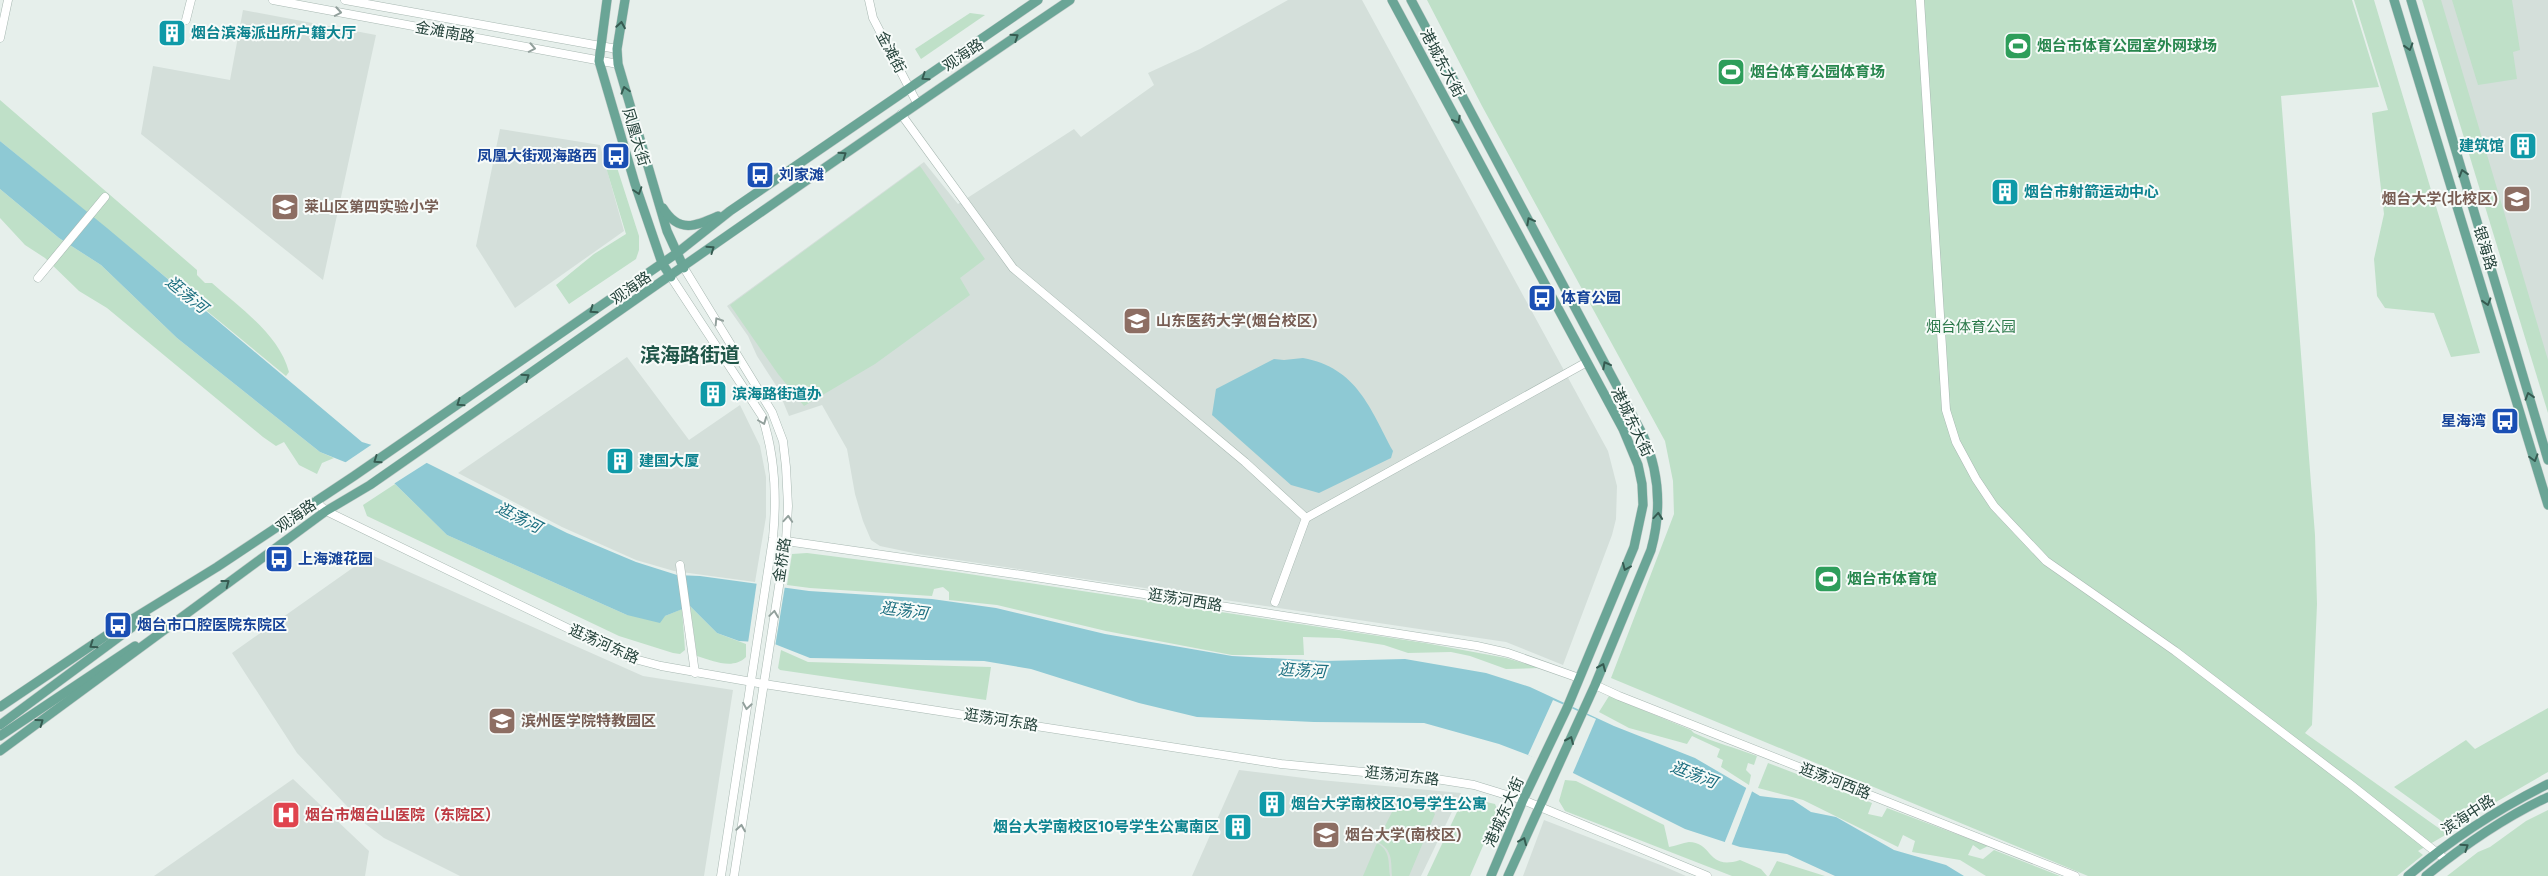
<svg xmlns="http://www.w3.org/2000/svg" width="2548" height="876" font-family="Figtree,'Noto Sans SC',sans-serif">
  <rect width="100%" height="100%" fill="#e6efeb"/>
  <!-- built -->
  <g fill="#d4dfda">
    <path d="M1288,0H1362L1608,451L1617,486L1616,519L1612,535L1563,665L1506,642L918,554L880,546L871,540L863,521L855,494L847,449L822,405L789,416L777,387L757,356L748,336L727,306L924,162L958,204L1074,129L1081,137L1154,85L1148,73L1200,49Z"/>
    <path d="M2425,0H2548V398Z"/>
    <path d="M243,10L376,35L323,280L141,134L153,66L230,80Z"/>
    <path d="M500,129L600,145L624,231L515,308L476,246Z"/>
    <path d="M627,357L689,440L740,405L760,446L766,477V517L755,582L674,571L636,560L562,527L458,473Z"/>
    <path d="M371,555L643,676L733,690L704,876H460L384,838L359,819L297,753L232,653Z"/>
    <path d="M1239,770L1320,780L1461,793L1421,876H1192Z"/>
    <path d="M293,779L369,851L365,876H154Z"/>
    <path d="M1544,820L1663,866L1686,876H1523Z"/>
  </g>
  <!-- green -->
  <g fill="#bfe0c8">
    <path d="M1427,0H2352L2379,87L2281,96L2315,535L2317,604L2312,725L2305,733L2447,834L2418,851L2423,855L2397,876H2088L1611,678L1674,514L1673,481L1665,441L1482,106Z"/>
    <path d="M2354,0H2374L2480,353L2451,357L2434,313L2385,308L2377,296L2374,259L2384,214L2372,113L2388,110Z"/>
    <path d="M2422,0H2441L2548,360V413Z"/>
    <path d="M2452,0H2512L2520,50L2513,52L2517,79L2478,85Z"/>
    <path d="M970,13L985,15L921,59L915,49Z"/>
    <path d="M0,100L197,270V275L205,283H212C240,308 279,334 289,372L286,376L0,141Z"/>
    <path d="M612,152L639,236V250L636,259L569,304L556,285L594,254L626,234L602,154Z"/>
    <path d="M920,166L985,259L960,278L970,295L875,364L804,406L778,374L730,305Z"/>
    <path d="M0,189L59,238L101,265L177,338L320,452L334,458L322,463L317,474L299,465L284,442L276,446L263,437L107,308L79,291L45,258L25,245L0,218Z"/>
    <path d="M395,484L447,535L627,615L665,616L682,609L685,650L680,654L673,653L619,636L367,516L363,505Z"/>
    <path d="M807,553L956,572L1425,643L1506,658L1541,668L1506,669L1470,656L1451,652L1408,653L1384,645L1339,638L1303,637L1304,655H1232L1106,631L997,605L949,600V592L943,587L934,589L932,596L810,588L787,585L792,554Z"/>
    <path d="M690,606L717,633L746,644V657C733,670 713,661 697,656Z"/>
    <path d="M781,650L808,662L991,667L986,700L780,670L778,668Z"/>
    <path d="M1609,696L1691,730L1694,733C1715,743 1736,748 1757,756L1754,765L1748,763L1746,770L1751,775L1749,785L1721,767L1723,760L1717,757L1720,749L1692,736L1687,744L1629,728L1599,712Z"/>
    <path d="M2548,708V772L2451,828L2394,787L2466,740L2475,749Z"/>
    <path d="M1768,763L1872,803L1868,814L1882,817L1887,808L1988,846L1980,850L1973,845L1968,855L1983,859L1994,850L2060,876H1986L1960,860L1912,852L1915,841L1903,835L1898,847L1803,800L1758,788Z"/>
    <path d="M1565,780L1576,781L1664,825L1669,847C1675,846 1683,843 1689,842C1713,842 1707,871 1740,860L1761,869L1767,876H1732L1565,811L1559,801Z"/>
    <path d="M1464,797L1495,804L1498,811L1470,876H1427Z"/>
    <path d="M1396,804L1432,810L1435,814L1409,876H1392C1391,861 1393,849 1377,842Z"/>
    <path d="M2548,810V876H2447L2478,852L2490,847L2526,821Z"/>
    <path d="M1377,843C1391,851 1388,862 1390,876H1363Z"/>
    <path d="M1777,861L1825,876H1769Z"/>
  </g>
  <!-- water -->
  <g fill="#8ec9d4">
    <path d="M0,141L107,228L362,442L421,460L567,533L636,562L677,575L700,576L809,591L932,599L996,608L1105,634L1232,656L1325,661L1405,659L1486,673L1530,687L1614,726L1695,758L1760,796L1793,800L1811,812L1836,817L1894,850L1946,865L1964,876H1835L1787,854L1740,847L1685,829L1563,768L1499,744L1424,723L1314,722L1197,717L1139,703L1031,669L984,661L810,658L772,643L739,641L717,633L690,606L665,616L660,623L627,615L447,535L392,481L320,452L177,338L101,265L59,238L0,189Z"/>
    <path d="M1303,358C1357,368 1370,408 1393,451L1391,458L1319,493L1291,485L1212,415L1216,389L1274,359L1284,360Z"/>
  </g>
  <!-- pier -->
  <g fill="#e6efeb">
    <path d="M374,443L421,458L428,462L392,485L343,464Z"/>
    <path d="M757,581L785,586L775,647L748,643Z"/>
    <path d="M1553,700L1596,719L1572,775L1528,755Z"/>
    <path d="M1747,786L1753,789L1731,846L1724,844Z"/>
  </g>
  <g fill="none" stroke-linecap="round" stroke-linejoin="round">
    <defs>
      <g id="minor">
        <path d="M273,0L618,64"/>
        <path d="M345,0L617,49"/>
        <path d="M869,0L873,18L917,103"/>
        <path d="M1920,0L1946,410L1956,442L1976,479L1994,506L2046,561L2175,651L2350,784L2446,860"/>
        <path d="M186,20L191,0"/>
        <path d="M0,38L8,0"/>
        <path d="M901,114L1013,268L1245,462L1306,518L1275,602"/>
        <path d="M684,268L772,412L783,441L786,467L788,506L786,541L734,876"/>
        <path d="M671,277L762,416C775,455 777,496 773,538L721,876"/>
        <path d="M38,278L105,197"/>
        <path d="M315,501L326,511L627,657L661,666L764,684L1281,764L1436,779L1474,785L1523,800L1707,876"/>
        <path d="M1306,518L1587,362"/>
        <path d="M786,541L1022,575L1477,646L1508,653L1579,678"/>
        <path d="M680,565L695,673"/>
        <path d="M1595,685L1619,696L2075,876"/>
      </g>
      <g id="major">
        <path d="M607,0L599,61L635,184L662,263L671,277"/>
        <path d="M625,0L617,49L618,64L667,231L684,268"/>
        <path d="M1392,0L1623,429L1638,465L1642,484L1643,505L1634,547L1567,708L1523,800L1491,876"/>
        <path d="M1411,0L1643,435C1660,473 1662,510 1651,550L1595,685L1508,876"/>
        <path d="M2394,0L2548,505"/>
        <path d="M2411,0L2548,460"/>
        <path d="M663,208C679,234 696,226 718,216"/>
        <path d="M0,707L113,631L217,567L354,476L677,253L730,211L1038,0"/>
        <path d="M0,725L146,617"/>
        <path d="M0,736L135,646"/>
        <path d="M0,751L326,511L370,485C603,323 835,158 1070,0"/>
        <path d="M2408,876C2450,840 2498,809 2548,784"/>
        <path d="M2426,876C2463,846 2505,817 2548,797"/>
      </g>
    </defs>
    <!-- minor casing -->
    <use href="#minor" stroke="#a8b8b2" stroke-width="9"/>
    <!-- major casing -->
    <use href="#major" stroke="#c2cac8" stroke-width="10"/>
    <!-- minor -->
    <use href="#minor" stroke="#fff" stroke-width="8"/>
    <!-- major -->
    <use href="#major" stroke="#6aa596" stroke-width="9"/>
  </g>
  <!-- one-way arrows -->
  <defs><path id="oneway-chevron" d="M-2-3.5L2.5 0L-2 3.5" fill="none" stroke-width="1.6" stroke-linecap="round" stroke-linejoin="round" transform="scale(1.25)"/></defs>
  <g stroke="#92a09c">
    <use href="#oneway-chevron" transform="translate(338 12) rotate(10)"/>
    <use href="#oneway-chevron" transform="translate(532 48) rotate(11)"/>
    <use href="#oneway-chevron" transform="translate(718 321) rotate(-122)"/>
    <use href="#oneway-chevron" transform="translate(763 421) rotate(69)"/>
    <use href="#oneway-chevron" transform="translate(788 519) rotate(-86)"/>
    <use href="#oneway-chevron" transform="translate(774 614) rotate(-82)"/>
    <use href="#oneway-chevron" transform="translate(747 706) rotate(99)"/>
    <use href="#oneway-chevron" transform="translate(741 828) rotate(-81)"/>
  </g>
  <g stroke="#365b51">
    <use href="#oneway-chevron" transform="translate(621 25) rotate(-81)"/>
    <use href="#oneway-chevron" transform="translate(1015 37) rotate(-34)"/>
    <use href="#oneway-chevron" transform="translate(2409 47) rotate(73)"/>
    <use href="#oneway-chevron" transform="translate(925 77) rotate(146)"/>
    <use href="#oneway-chevron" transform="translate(625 90) rotate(-106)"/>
    <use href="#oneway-chevron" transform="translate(1457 120) rotate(62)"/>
    <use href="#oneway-chevron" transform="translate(843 155) rotate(-35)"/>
    <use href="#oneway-chevron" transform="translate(2463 173) rotate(-107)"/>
    <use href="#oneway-chevron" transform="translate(638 191) rotate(72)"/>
    <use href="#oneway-chevron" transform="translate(1530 221) rotate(-118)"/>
    <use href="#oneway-chevron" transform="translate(711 249) rotate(-35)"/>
    <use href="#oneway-chevron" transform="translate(2487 302) rotate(73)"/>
    <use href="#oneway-chevron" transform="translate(593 310) rotate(145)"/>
    <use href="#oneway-chevron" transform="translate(1606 365) rotate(-118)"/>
    <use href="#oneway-chevron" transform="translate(526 377) rotate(-35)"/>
    <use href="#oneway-chevron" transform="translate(2529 396) rotate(-107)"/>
    <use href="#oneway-chevron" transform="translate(460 403) rotate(145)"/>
    <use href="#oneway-chevron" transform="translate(2534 458) rotate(74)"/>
    <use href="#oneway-chevron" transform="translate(377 460) rotate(145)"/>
    <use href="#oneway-chevron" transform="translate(1658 516) rotate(-85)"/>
    <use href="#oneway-chevron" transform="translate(1626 567) rotate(113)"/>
    <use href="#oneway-chevron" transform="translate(226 583) rotate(-37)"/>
    <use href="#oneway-chevron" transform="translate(93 645) rotate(146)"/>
    <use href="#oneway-chevron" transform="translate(1602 667) rotate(-67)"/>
    <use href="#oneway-chevron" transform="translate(40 722) rotate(-36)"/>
    <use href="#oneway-chevron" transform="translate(1570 740) rotate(-66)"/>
    <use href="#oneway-chevron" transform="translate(1523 841) rotate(-67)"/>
    <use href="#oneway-chevron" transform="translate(2465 847) rotate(-34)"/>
  </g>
  <!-- icons -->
  <defs>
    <symbol id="building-square" viewBox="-11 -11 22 22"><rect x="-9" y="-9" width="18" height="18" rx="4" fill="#0f9aa8" stroke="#f7fbf9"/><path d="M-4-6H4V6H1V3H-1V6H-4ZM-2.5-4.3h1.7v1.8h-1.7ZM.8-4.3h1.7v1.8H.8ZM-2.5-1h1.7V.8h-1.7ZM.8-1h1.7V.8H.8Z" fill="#fff"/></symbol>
    <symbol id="stadium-square" viewBox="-11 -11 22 22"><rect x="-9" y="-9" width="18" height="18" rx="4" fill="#2e9e5b" stroke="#f7fbf9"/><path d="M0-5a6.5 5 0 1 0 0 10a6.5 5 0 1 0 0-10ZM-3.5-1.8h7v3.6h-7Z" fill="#fff"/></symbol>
    <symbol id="bus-square" viewBox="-11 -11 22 22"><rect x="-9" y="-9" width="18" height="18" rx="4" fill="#1a4fb4" stroke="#f7fbf9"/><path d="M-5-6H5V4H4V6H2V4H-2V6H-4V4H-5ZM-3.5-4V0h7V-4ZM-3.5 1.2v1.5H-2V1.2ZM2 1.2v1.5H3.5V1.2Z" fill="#fff"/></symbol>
    <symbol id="university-square" viewBox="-11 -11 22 22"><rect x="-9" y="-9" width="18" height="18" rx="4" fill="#8d6e63" stroke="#f7fbf9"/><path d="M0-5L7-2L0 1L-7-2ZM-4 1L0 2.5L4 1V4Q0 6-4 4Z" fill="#fff"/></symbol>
    <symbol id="school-square" viewBox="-11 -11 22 22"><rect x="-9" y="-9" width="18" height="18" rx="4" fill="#8d6e63" stroke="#f7fbf9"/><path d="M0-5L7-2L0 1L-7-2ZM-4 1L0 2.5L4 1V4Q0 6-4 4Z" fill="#fff"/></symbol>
    <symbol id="hospital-square" viewBox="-11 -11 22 22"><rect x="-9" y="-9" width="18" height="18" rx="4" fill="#e0444e" stroke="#f7fbf9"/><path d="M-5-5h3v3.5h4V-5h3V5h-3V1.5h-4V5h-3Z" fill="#fff"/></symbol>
  </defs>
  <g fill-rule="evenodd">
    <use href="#building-square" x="156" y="17" width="32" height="32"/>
    <use href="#stadium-square" x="2002" y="30" width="32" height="32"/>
    <use href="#stadium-square" x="1715" y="56" width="32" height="32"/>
    <use href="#building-square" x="2507" y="130" width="32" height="32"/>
    <use href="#bus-square" x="600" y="140" width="32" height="32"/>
    <use href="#bus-square" x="744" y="159" width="32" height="32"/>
    <use href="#building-square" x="1989" y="176" width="32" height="32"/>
    <use href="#university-square" x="2501" y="183" width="32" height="32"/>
    <use href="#school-square" x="269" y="191" width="32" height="32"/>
    <use href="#bus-square" x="1526" y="282" width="32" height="32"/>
    <use href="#university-square" x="1121" y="305" width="32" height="32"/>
    <use href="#building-square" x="697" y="378" width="32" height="32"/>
    <use href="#bus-square" x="2489" y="405" width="32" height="32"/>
    <use href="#building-square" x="604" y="445" width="32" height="32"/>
    <use href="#bus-square" x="263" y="543" width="32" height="32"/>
    <use href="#stadium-square" x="1812" y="563" width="32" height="32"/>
    <use href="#bus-square" x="102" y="609" width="32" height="32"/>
    <use href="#school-square" x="486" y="705" width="32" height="32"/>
    <use href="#building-square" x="1256" y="788" width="32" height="32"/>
    <use href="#hospital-square" x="270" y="799" width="32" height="32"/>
    <use href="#building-square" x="1222" y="811" width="32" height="32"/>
    <use href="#university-square" x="1310" y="819" width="32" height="32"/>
  </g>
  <g text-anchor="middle" stroke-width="4" stroke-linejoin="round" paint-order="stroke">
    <!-- street labels -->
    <g font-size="15" fill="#24423a" stroke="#f7fbf9">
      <text transform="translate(445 32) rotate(10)" y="5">金滩南路</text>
      <text transform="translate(891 52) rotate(62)" y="5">金滩街</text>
      <text transform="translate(963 55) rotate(-34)" y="5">观海路</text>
      <text transform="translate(1442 63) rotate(62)" y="5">港城东大街</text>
      <text transform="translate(636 137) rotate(73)" y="5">凤凰大街</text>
      <text transform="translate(2485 248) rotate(73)" y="5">银海路</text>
      <text transform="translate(631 288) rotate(-35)" y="5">观海路</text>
      <text transform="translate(1632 422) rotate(64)" y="5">港城东大街</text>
      <text transform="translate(296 516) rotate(-35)" y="5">观海路</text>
      <text transform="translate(782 560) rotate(-81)" y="5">金桥路</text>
      <text transform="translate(1185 600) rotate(9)" y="5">逛荡河西路</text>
      <text transform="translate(604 644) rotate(24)" y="5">逛荡河东路</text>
      <text transform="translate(1001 720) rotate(9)" y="5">逛荡河东路</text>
      <text transform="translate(1402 776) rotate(6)" y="5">逛荡河东路</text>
      <text transform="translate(1835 781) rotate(21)" y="5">逛荡河西路</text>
      <text transform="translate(1504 812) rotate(-66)" y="5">港城东大街</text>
      <text transform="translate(2468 815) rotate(-33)" y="5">滨海中路</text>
    </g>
    <!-- culture labels -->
    <g font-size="15" font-weight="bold" fill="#0d838f" stroke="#f7fbf9" text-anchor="start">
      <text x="191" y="38">烟台滨海派出所户籍大厅</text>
      <text x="2504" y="151" text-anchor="end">建筑馆</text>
      <text x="2024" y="197">烟台市射箭运动中心</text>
      <text x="732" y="399">滨海路街道办</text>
      <text x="639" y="466">建国大厦</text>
      <text x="1291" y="809">烟台大学南校区10号学生公寓</text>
      <text x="1219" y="832" text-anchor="end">烟台大学南校区10号学生公寓南区</text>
    </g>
    <!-- leisure labels -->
    <g font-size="15" font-weight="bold" fill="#27864d" stroke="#f7fbf9" text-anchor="start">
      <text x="2037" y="51">烟台市体育公园室外网球场</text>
      <text x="1750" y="77">烟台体育公园体育场</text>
      <text x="1847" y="584">烟台市体育馆</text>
    </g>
    <!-- transit labels -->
    <g font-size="15" font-weight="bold" fill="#164399" stroke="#f7fbf9" text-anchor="start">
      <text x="597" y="161" text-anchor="end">凤凰大街观海路西</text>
      <text x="779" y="180">刘家滩</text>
      <text x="1561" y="303">体育公园</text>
      <text x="2486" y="426" text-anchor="end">星海湾</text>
      <text x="298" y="564">上海滩花园</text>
      <text x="137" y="630">烟台市口腔医院东院区</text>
    </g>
    <!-- education labels -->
    <g font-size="15" font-weight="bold" fill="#785e54" stroke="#f7fbf9" text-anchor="start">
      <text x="2498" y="204" text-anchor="end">烟台大学(北校区)</text>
      <text x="304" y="212">莱山区第四实验小学</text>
      <text x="1156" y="326">山东医药大学(烟台校区)</text>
      <text x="521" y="726">滨州医学院特教园区</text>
      <text x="1345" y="840">烟台大学(南校区)</text>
    </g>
    <!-- park labels -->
    <g font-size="15" fill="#2d7a4b" stroke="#f7fbf9">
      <text x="1971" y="332">烟台体育公园</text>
    </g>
    <!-- health labels -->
    <g font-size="15" font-weight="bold" fill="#be3a42" stroke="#f7fbf9" text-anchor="start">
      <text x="305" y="820">烟台市烟台山医院（东院区）</text>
    </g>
    <!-- water labels -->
    <g font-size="16" font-style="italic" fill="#1c6f80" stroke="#f7fbf9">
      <text transform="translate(187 294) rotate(39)" y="6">逛荡河</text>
      <text transform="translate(519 517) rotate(27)" y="6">逛荡河</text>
      <text transform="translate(904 610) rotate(7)" y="6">逛荡河</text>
      <text transform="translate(1302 670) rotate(3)" y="6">逛荡河</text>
      <text transform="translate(1694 774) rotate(21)" y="6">逛荡河</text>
    </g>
    <!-- district labels -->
    <g font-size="20" font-weight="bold" fill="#1f5548" stroke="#f7fbf9">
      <text x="690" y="362">滨海路街道</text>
    </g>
  </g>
</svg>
